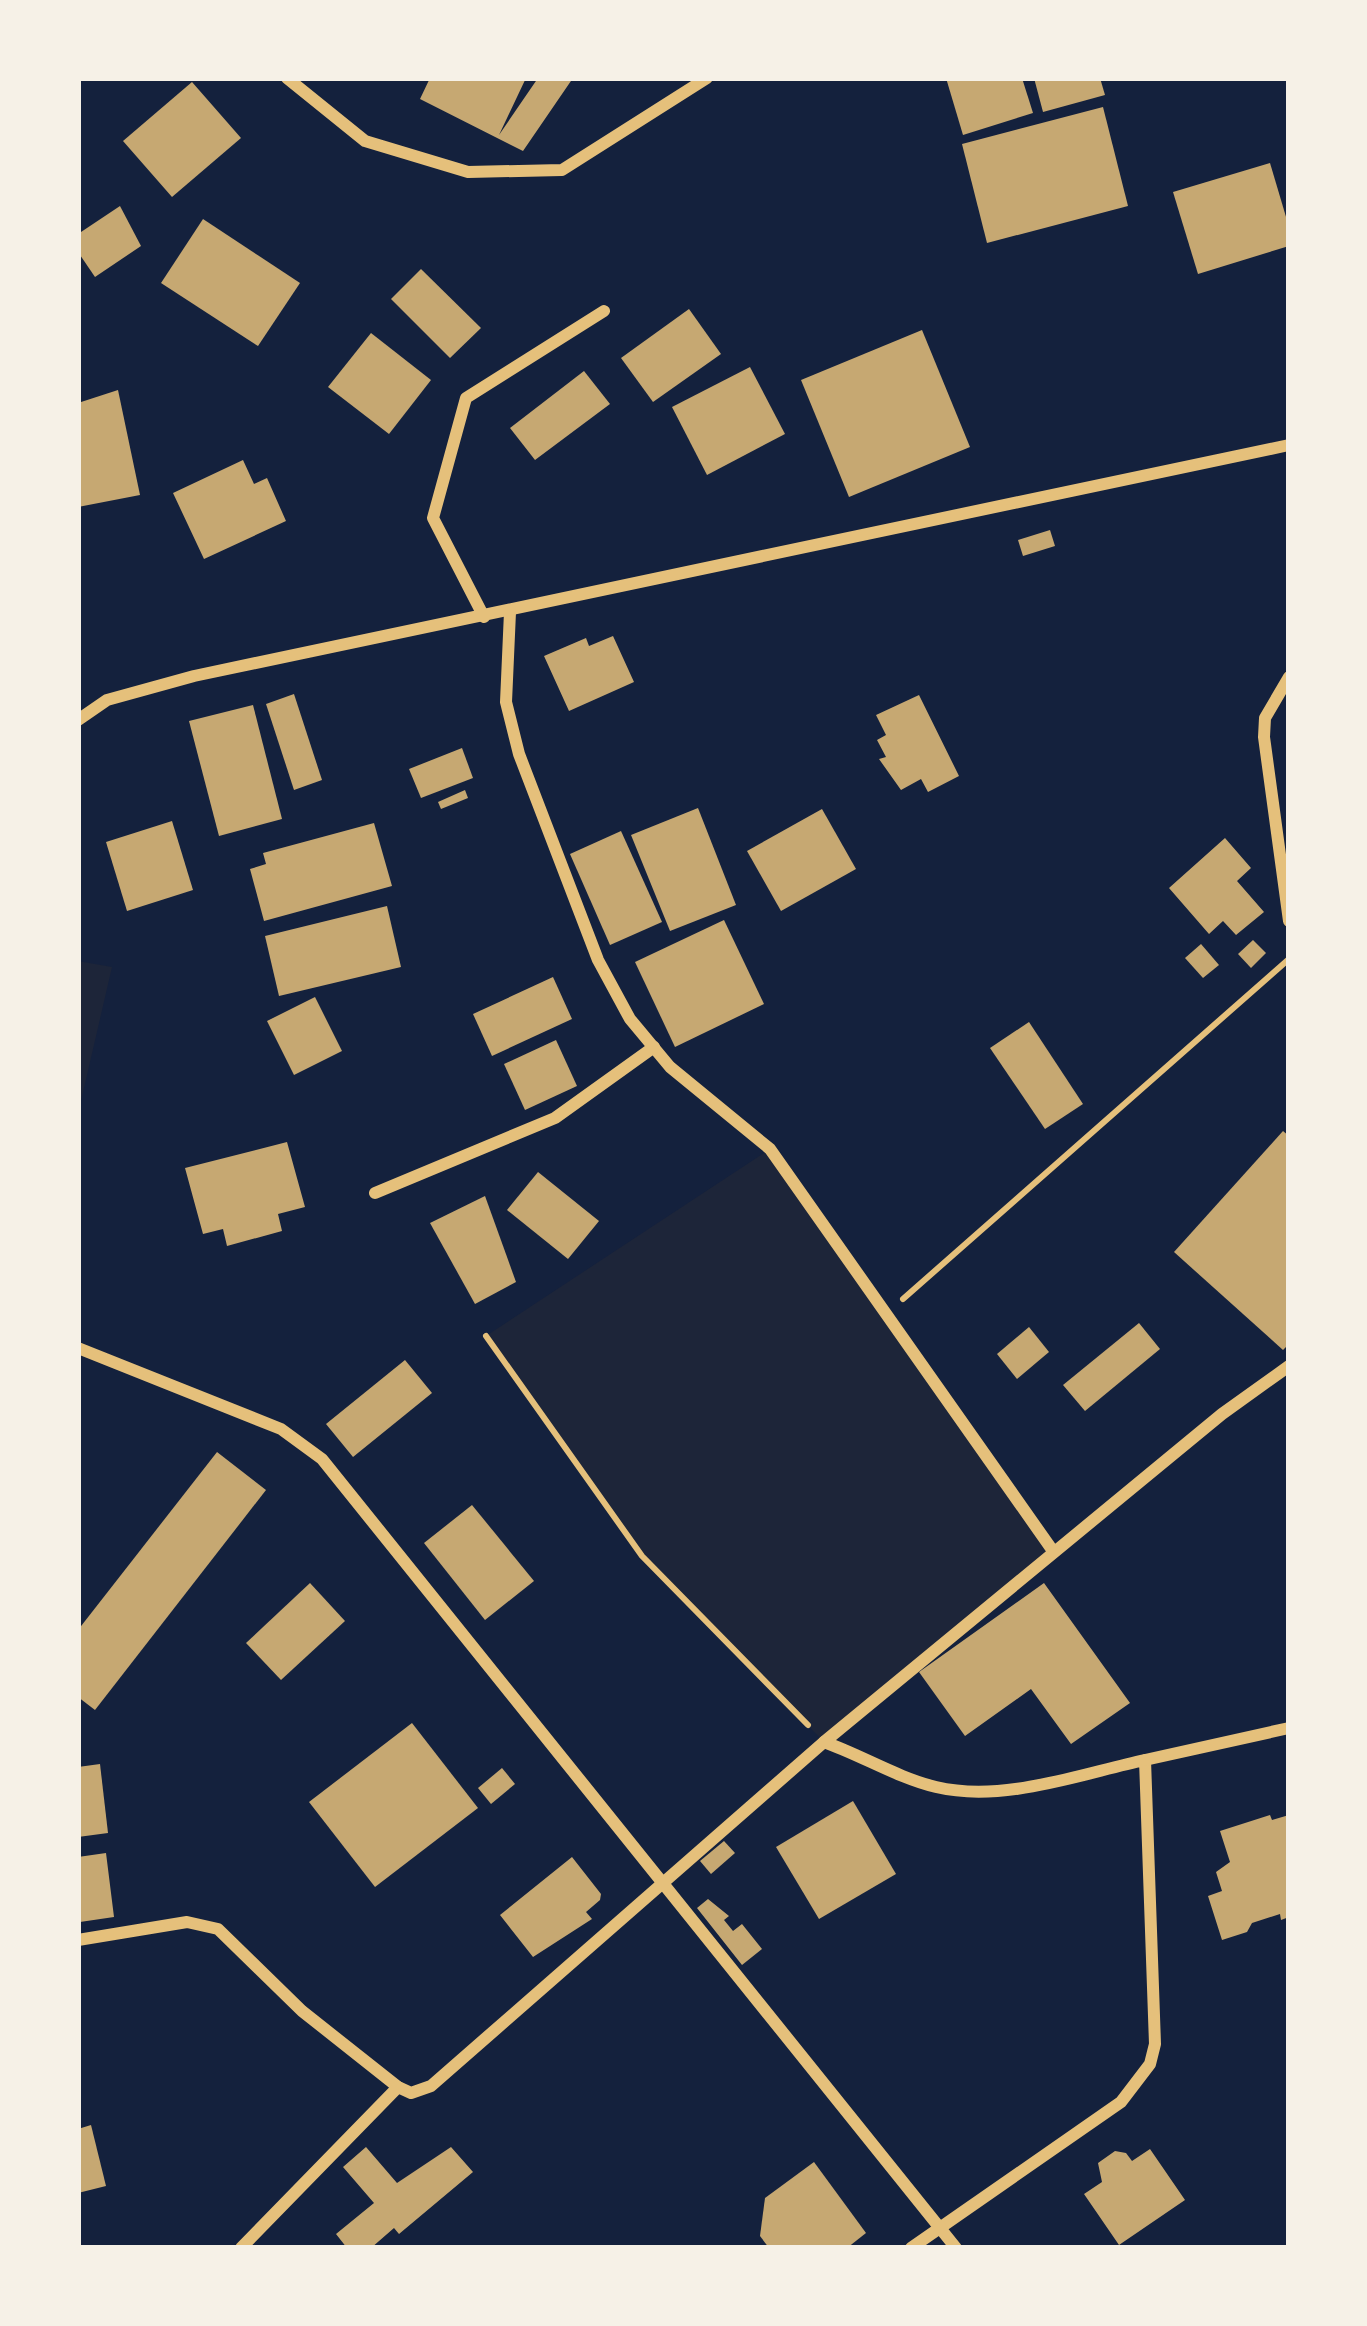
<svg xmlns="http://www.w3.org/2000/svg" width="1367" height="2326" font-family="'DM Sans',sans-serif">
  <rect width="100%" height="100%" fill="#14213d"/>
  <!-- green -->
  <g fill="#1d2539">
    <path d="M78,961L112,967L78,1114Z"/>
    <path d="M770,1149L1053,1551L824,1742L642,1556L486,1336Z"/>
  </g>
  <!-- building -->
  <g fill="#c6a872">
    <path d="M430,78H526L499,135L538,78H573L523,151L420,99Z"/>
    <path d="M946,78H1022L1033,113L963,135Z"/>
    <path d="M1034,78H1100L1105,95L1043,112Z"/>
    <path d="M192,82L241,138L172,197L123,141Z"/>
    <path d="M1103,107L1128,206L987,243L962,144Z"/>
    <path d="M1270,163L1289,227V246L1198,274L1173,192Z"/>
    <path d="M120,206L141,246L95,277L78,252V234Z"/>
    <path d="M203,219L300,283L258,346L161,283Z"/>
    <path d="M421,269L481,328L450,358L391,299Z"/>
    <path d="M689,309L721,354L653,402L621,358Z"/>
    <path d="M922,330L970,447L849,497L801,380Z"/>
    <path d="M371,333L431,380L389,434L328,387Z"/>
    <path d="M750,367L785,434L707,475L672,407Z"/>
    <path d="M584,371L610,404L535,460L510,428Z"/>
    <path d="M118,390L140,495L78,507V403Z"/>
    <path d="M243,460L254,484L267,478L286,521L204,559L173,493Z"/>
    <path d="M1050,530L1055,546L1023,556L1018,540Z"/>
    <path d="M613,636L634,682L569,711L544,656L586,638L589,646Z"/>
    <path d="M294,694L322,780L294,790L266,704Z"/>
    <path d="M919,695L959,776L928,792L921,779L901,790L879,759L886,757L877,740L886,735L876,715Z"/>
    <path d="M253,705L282,819L219,836L189,721Z"/>
    <path d="M462,748L473,778L421,798L409,769Z"/>
    <path d="M465,790L468,798L441,809L438,802Z"/>
    <path d="M698,808L736,905L670,931L631,835Z"/>
    <path d="M822,809L856,869L781,911L747,851Z"/>
    <path d="M172,821L193,890L127,911L106,842Z"/>
    <path d="M374,823L392,886L264,921L250,869L266,864L263,853Z"/>
    <path d="M621,831L662,922L610,945L570,854Z"/>
    <path d="M1225,838L1251,868L1237,881L1264,912L1236,935L1223,921L1209,934L1169,888Z"/>
    <path d="M387,906L401,967L279,996L265,936Z"/>
    <path d="M724,920L764,1004L675,1047L635,962Z"/>
    <path d="M1253,940L1266,953L1251,968L1238,954Z"/>
    <path d="M1201,944L1219,965L1203,978L1185,958Z"/>
    <path d="M553,977L572,1019L492,1056L473,1014Z"/>
    <path d="M315,997L342,1051L294,1075L267,1021Z"/>
    <path d="M1029,1022L1083,1104L1045,1129L990,1048Z"/>
    <path d="M556,1040L577,1086L525,1110L504,1064Z"/>
    <path d="M1283,1131L1289,1136V1344L1283,1350L1174,1252Z"/>
    <path d="M287,1142L305,1207L278,1214L282,1231L227,1246L223,1229L203,1234L185,1168Z"/>
    <path d="M538,1172L599,1221L568,1259L507,1210Z"/>
    <path d="M485,1196L516,1282L475,1304L430,1223Z"/>
    <path d="M1139,1323L1160,1349L1085,1411L1063,1385Z"/>
    <path d="M1029,1327L1049,1352L1017,1379L997,1354Z"/>
    <path d="M405,1360L432,1393L353,1457L326,1424Z"/>
    <path d="M217,1452L266,1490L95,1710L78,1697V1630Z"/>
    <path d="M472,1505L534,1581L485,1620L424,1543Z"/>
    <path d="M310,1583L345,1621L281,1680L246,1643Z"/>
    <path d="M1044,1583L1130,1703L1071,1744L1031,1689L965,1736L919,1672Z"/>
    <path d="M412,1723L478,1808L375,1887L309,1802Z"/>
    <path d="M100,1764L108,1833L78,1837V1767Z"/>
    <path d="M502,1768L515,1784L491,1804L478,1788Z"/>
    <path d="M853,1801L896,1874L819,1919L776,1847Z"/>
    <path d="M1270,1815L1272,1820L1289,1815V1917L1281,1920L1280,1914L1252,1923L1247,1932L1222,1940L1208,1896L1222,1891L1216,1872L1230,1862L1220,1831Z"/>
    <path d="M724,1841L735,1853L711,1874L700,1861Z"/>
    <path d="M106,1853L114,1917L80,1922L78,1857Z"/>
    <path d="M572,1857L601,1894L600,1900L586,1912L592,1919L533,1957L500,1915Z"/>
    <path d="M708,1899L729,1916L724,1920L733,1931L742,1924L762,1949L742,1965L697,1908Z"/>
    <path d="M91,2125L106,2186L78,2193V2129Z"/>
    <path d="M366,2147L397,2183L451,2147L473,2172L399,2234L394,2228L371,2248H347L336,2234L374,2203L343,2167Z"/>
    <path d="M1150,2149L1185,2200L1119,2245L1084,2194L1102,2182L1098,2163L1115,2151L1126,2153L1132,2161Z"/>
    <path d="M814,2162L866,2233L847,2248H769L760,2236L765,2198Z"/>
  </g>
  <g fill="none" stroke-linecap="round" stroke-linejoin="round">
    <!-- path -->
    <g stroke="#e5c07b" stroke-width="6">
      <path d="M903,1299L1289,959"/>
      <path d="M486,1336L642,1556L808,1725"/>
    </g>
    <!-- minor -->
    <g stroke="#e5c07b" stroke-width="12">
      <path d="M287,78L365,141L468,172L562,170L707,78"/>
      <path d="M510,612L506,702L519,754L598,960L630,1019L670,1067L770,1149L1053,1551"/>
      <path d="M484,617L433,518L466,398L604,311"/>
      <path d="M1289,677L1265,718L1264,737L1289,921"/>
      <path d="M78,720L107,700L194,676L1289,445"/>
      <path d="M375,1193L555,1118L654,1047"/>
      <path d="M78,1348L281,1429L322,1459L956,2248"/>
      <path d="M824,1742C861,1755 898,1778 936,1787C1003,1803 1080,1774 1145,1760L1155,2044L1150,2064L1121,2102L911,2248"/>
      <path d="M1145,1760L1289,1728"/>
      <path d="M78,1940L187,1922L218,1929L302,2011L398,2087L411,2093L431,2086L824,1742L1222,1414L1289,1366"/>
      <path d="M241,2248L398,2087"/>
    </g>
  </g>
  <!-- border -->
  <rect width="1367" height="2326" fill="none" stroke="#f6f1e7" stroke-width="162"/>
</svg>
